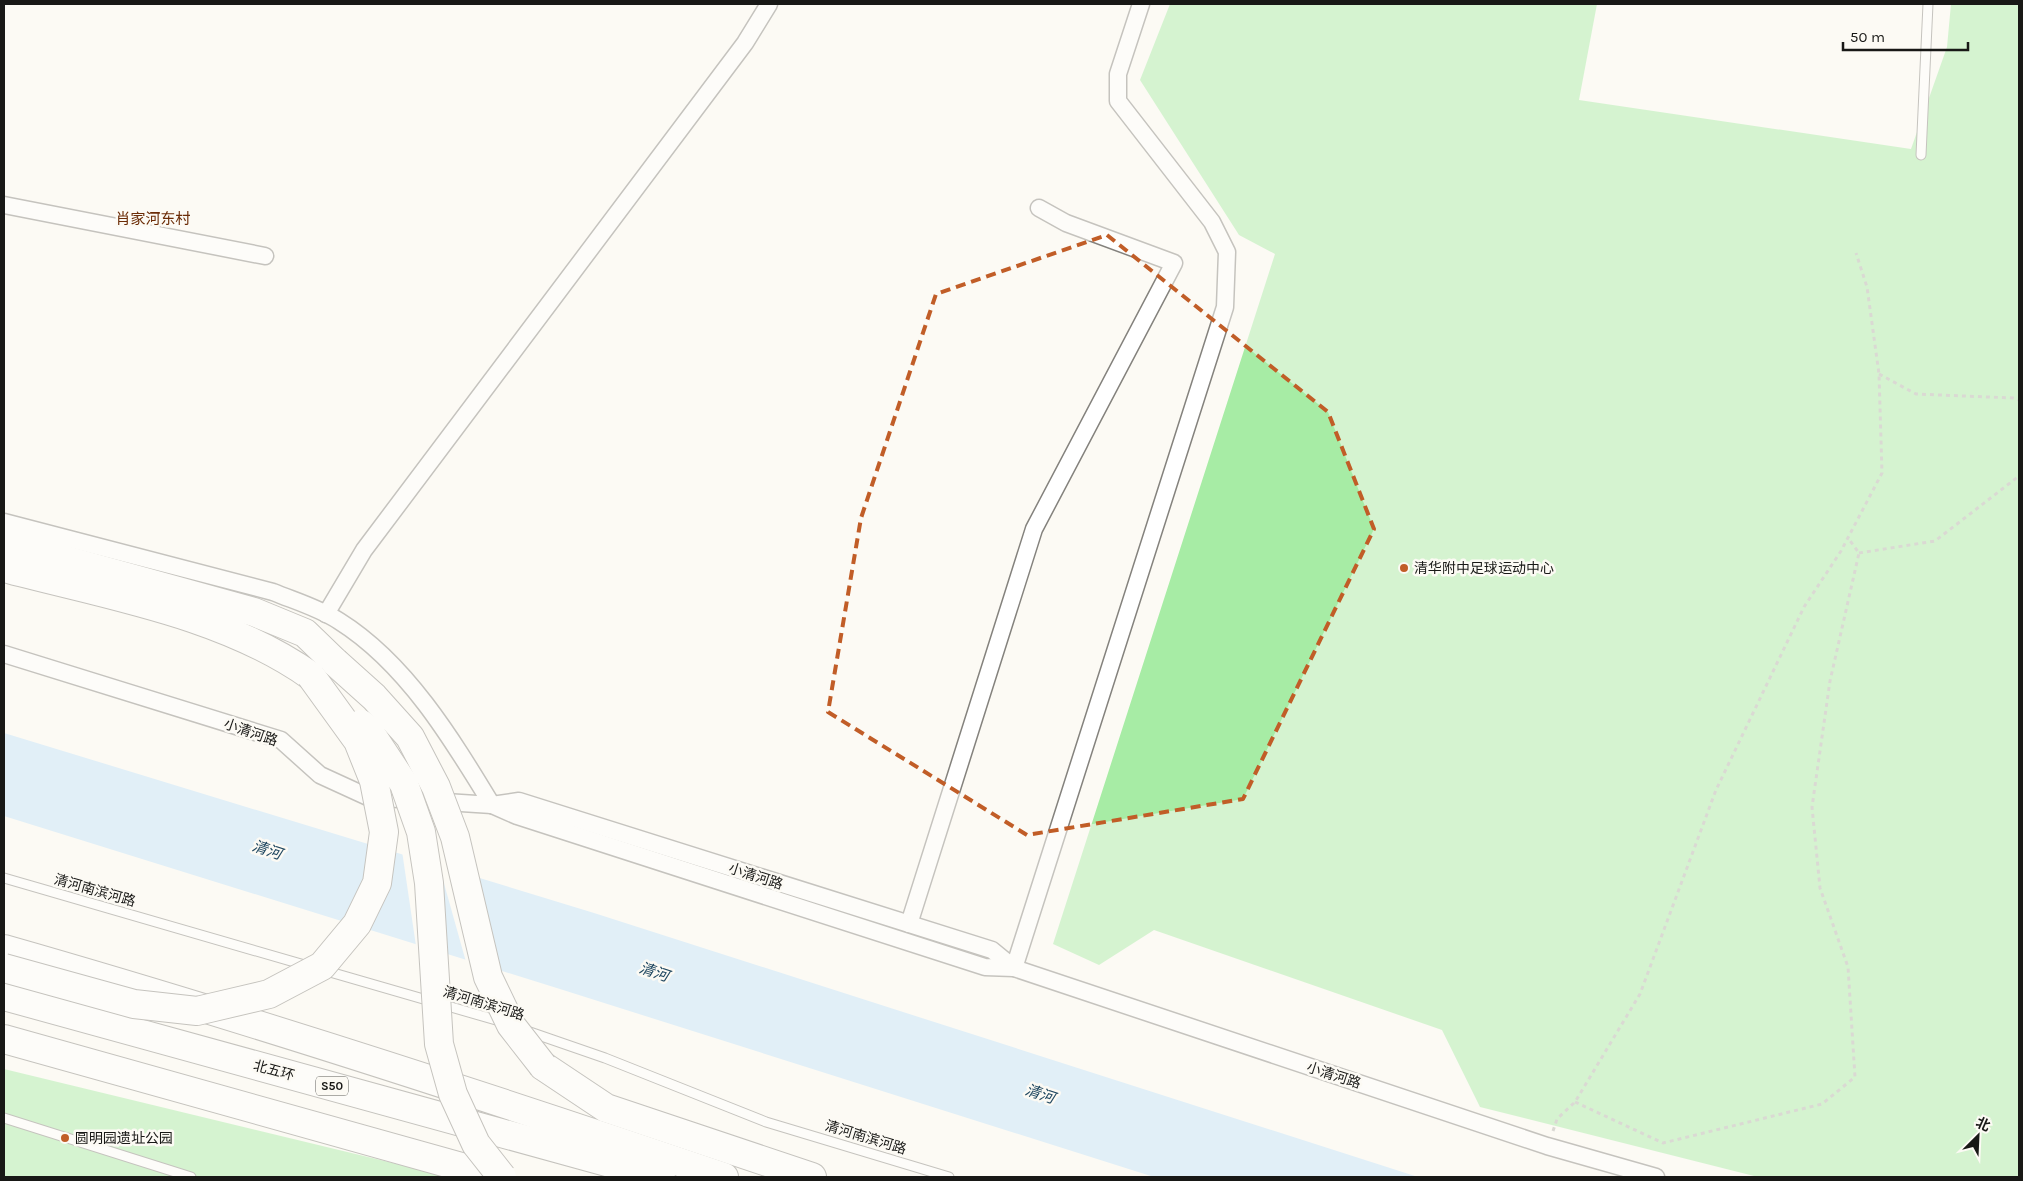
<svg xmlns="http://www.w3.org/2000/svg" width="2023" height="1181" font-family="Karla,'Noto Sans SC',sans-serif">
  <rect width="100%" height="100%" fill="#fcfaf4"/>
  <!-- green -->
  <g fill="#a7eca5">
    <path d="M1170,4H1597L1579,100L1911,149L1947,47L1951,4H2019V1177H1758L1480,1107L1442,1030L1154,930L1099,965L1053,944L1275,254L1239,235L1140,80Z"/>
    <path d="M4,1069L451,1177H4Z"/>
  </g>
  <!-- water -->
  <path fill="#c0e2fb" d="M4,733L594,913L1418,1177H1154L560,989L4,816Z"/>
  <!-- pier -->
  <g fill="#fcfaf4">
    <path d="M402,851L423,858L437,953L416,946Z"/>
    <path d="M438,862L460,869L487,968L466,962Z"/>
  </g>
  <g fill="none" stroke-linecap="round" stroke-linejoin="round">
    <defs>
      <g id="lane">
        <path d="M1921,155L1928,4"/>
        <path d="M4,878L308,966"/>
        <path d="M323,970L503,1022"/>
        <path d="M524,1030L605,1058L766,1122L949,1177"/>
        <path d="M4,1118L191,1177"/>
      </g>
      <g id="street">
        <path d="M4,205L265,256"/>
        <path d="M4,522L273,592C295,601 319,608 339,621C406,663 452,739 492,805"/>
        <path d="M326,614L364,550L745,43L769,4"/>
        <path d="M4,654L281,740L320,775L368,797L492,805L519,801L992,950L1014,968"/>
        <path d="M492,805L517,816L985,967L1014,968L1547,1146L1656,1177"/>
        <path d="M909,924L1034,529L1174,263L1066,223L1039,208"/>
        <path d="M1014,968L1225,307L1227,252L1212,222L1118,101V74L1141,4"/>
      </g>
      <g id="highway">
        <path d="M4,543L254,612L305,633L335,662"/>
        <path d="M4,568C106,595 224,614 311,676"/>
        <path d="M4,949C246,1018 485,1096 724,1177"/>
        <path d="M4,996L661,1177"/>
        <path d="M4,1039L497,1177"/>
        <path d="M543,1066L606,1108L812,1177"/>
      </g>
    </defs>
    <!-- lane casing -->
    <use href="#lane" stroke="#84827d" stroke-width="11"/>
    <!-- street casing -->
    <use href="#street" stroke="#84827d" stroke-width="19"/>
    <!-- highway casing -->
    <use href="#highway" stroke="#84827d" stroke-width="30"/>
    <!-- path -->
    <g stroke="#b2b1ac" stroke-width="3" stroke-dasharray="4 4" stroke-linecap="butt">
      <path d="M1879,374L1916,394L2013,398L2019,400"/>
      <path d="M1859,553L1935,541L2019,476"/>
      <path d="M1575,1102L1663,1143L1822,1104L1855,1077L1848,967L1820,888L1812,807L1830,681L1859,553L1848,538"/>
      <path d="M1553,1131L1557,1119L1575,1102L1640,994L1716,790L1804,607L1841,551L1882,473L1879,374L1867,287L1856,253"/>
    </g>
    <!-- lane -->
    <use href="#lane" stroke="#fff" stroke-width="9"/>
    <!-- street -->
    <use href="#street" stroke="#fff" stroke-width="16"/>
    <!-- highway -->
    <use href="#highway" stroke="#fff" stroke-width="28"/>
    <defs>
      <g id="highway-bridge">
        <path d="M335,662L374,697L410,737L436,787L455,837L488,977L511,1025L543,1066"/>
        <path d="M361,724L371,734L404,784L421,832L429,883L439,1044L453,1094L476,1144L502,1177"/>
        <path d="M4,968L134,1004L197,1011L269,994L322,966L357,924L377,883L384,832L374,781L358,741L311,676"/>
      </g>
    </defs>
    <!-- highway-bridge casing -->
    <use href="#highway-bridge" stroke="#84827d" stroke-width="30" stroke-linecap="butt"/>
    <!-- highway-bridge -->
    <use href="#highway-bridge" stroke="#fff" stroke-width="28"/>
  </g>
  <!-- marked area -->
  <path d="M0 0H2023V1181H0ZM1107,235L1328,412L1374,529L1243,799L1027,835L828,712L861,518L936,294Z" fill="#fcfaf4" fill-opacity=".55" fill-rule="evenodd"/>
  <path fill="none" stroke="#c15d27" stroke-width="4" stroke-dasharray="10 6" stroke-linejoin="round" d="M1107,235L1328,412L1374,529L1243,799L1027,835L828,712L861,518L936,294Z"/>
  <!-- markers -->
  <g fill="#c15d27" stroke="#fcfaf4" stroke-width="2">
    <circle cx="1404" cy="568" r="5"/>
    <circle cx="65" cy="1138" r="5"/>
  </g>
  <g text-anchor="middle" stroke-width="5" stroke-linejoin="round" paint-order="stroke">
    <!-- shield labels -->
    <rect fill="#fcfaf4" stroke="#5c5c59" stroke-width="1" x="316" y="1076.5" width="32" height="19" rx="4"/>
    <g font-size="12" font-weight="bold" fill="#181816">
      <text x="332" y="1090">S50</text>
    </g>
    <!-- poi labels -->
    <g font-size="14" fill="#181816" stroke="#fcfaf4" text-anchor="start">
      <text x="1414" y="573">清华附中足球运动中心</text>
      <text x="75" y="1143">圆明园遗址公园</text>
    </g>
    <!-- street labels -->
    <g font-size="14" fill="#181816" stroke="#fcfaf4">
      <text transform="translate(251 732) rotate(19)" y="5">小清河路</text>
      <text transform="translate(756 876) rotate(18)" y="5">小清河路</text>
      <text transform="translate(95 890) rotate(16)" y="5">清河南滨河路</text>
      <text transform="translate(484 1003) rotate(17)" y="5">清河南滨河路</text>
      <text transform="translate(274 1070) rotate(15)" y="5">北五环</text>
      <text transform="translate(1334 1075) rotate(18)" y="5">小清河路</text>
      <text transform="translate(866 1137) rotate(17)" y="5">清河南滨河路</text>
    </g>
    <!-- neighbourhood labels -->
    <g font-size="15" fill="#6b2c07" stroke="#fcfaf4">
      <text x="153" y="224">肖家河东村</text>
    </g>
    <!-- water labels -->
    <g font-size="15" font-style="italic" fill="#204861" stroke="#fcfaf4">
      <text transform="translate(267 850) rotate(18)" y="5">清河</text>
      <text transform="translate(654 972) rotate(18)" y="5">清河</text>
      <text transform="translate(1040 1094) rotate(18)" y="5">清河</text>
    </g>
  </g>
  <!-- border -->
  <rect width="2023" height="1181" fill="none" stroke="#181816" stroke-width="10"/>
  <!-- north arrow -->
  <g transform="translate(1978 1136) rotate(24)" stroke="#fcfaf4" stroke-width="4" paint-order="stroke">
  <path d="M0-4L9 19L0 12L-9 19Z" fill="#181816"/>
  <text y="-8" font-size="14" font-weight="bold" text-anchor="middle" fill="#181816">北</text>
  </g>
  <!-- scale -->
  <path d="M1843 42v8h125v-8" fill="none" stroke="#181816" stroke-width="2.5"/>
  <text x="1850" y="42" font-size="15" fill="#181816" stroke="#fcfaf4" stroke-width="4" paint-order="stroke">50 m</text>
</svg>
